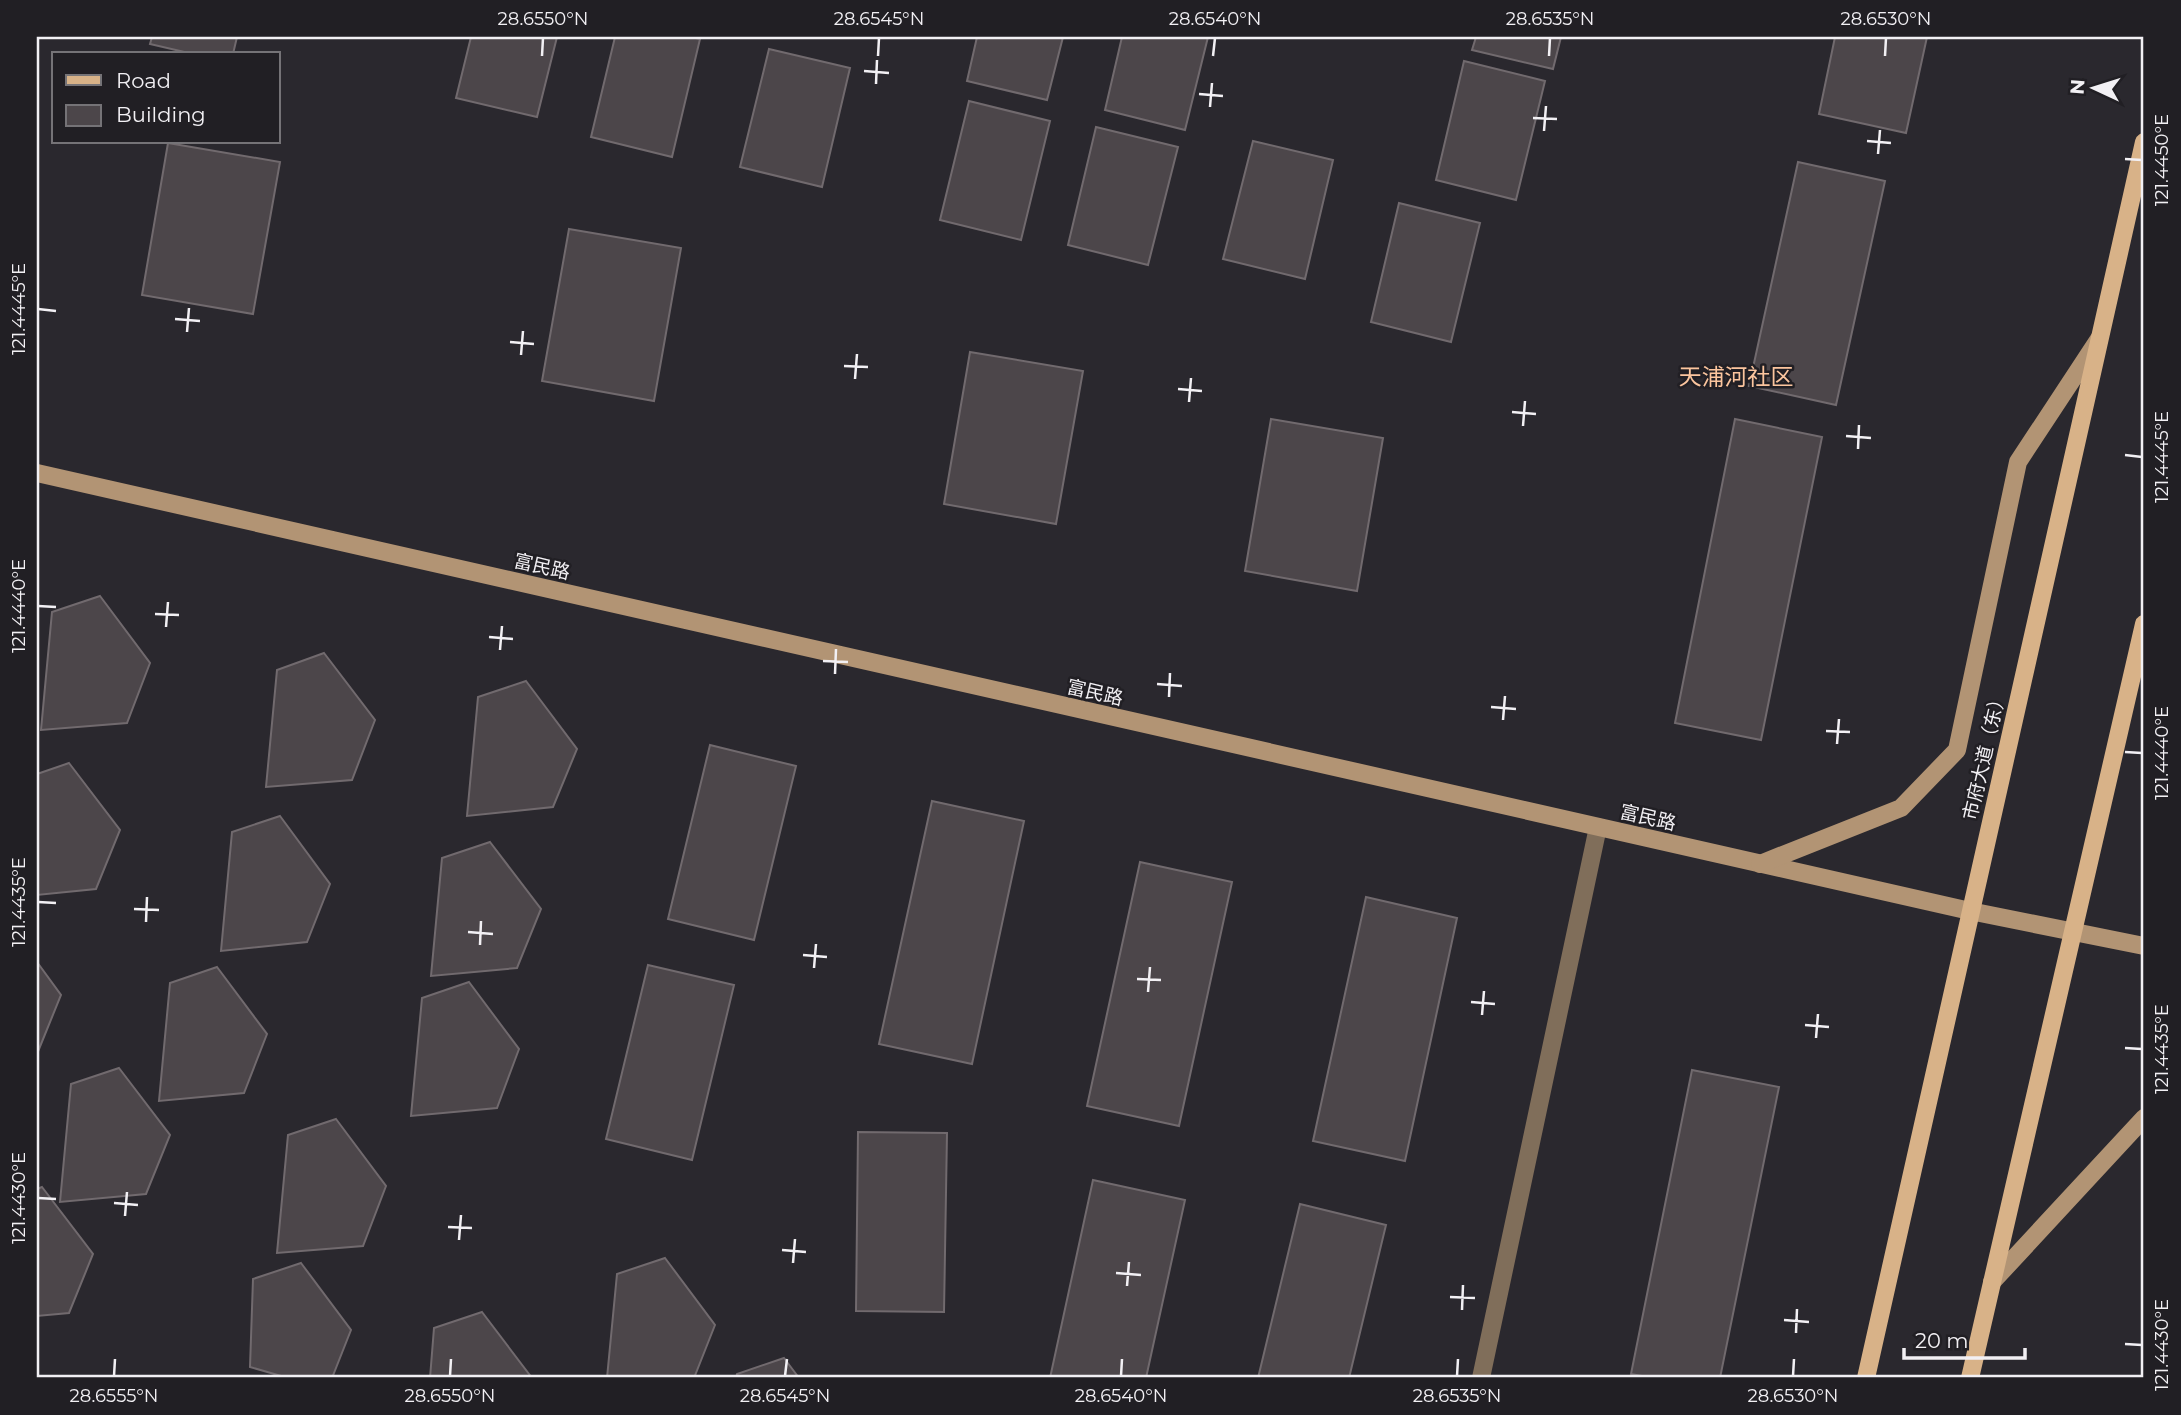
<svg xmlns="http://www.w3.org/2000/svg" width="2181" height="1415" font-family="Montserrat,'Noto Sans SC',sans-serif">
  <rect width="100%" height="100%" fill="#2a282e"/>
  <!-- building -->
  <g fill="#4c464a" stroke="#716a6e" stroke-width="2">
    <path d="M152,37H237L233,54H193L150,44Z"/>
    <path d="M471,37H557L537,117L456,98Z"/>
    <path d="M615,37H692L700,39L672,157L591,137Z"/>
    <path d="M977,37H1063L1047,100L967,81Z"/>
    <path d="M1122,37H1208L1185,130L1105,110Z"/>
    <path d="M1476,37H1561L1553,69L1472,50Z"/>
    <path d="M1835,37H1927L1906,133L1819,114Z"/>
    <path d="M769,49L850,68L822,187L740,167Z"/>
    <path d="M1464,61L1545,81L1516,200L1436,180Z"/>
    <path d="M969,101L1050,121L1021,240L940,220Z"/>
    <path d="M1096,127L1178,147L1148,265L1068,245Z"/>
    <path d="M1253,141L1333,160L1305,279L1223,259Z"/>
    <path d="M168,143L280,162L253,314L142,295Z"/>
    <path d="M1798,162L1885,181L1836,405L1749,386Z"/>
    <path d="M1399,203L1480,223L1451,342L1371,322Z"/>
    <path d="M569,229L681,248L654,401L542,381Z"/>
    <path d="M970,352L1083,371L1056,524L944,504Z"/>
    <path d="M1271,419L1383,438L1357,591L1245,571Z"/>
    <path d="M1735,419L1822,437L1761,740L1675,723Z"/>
    <path d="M100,596L150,663L127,723L41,730L52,612Z"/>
    <path d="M324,653L375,720L352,780L266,787L277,670Z"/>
    <path d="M526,681L577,749L553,807L467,816L478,697Z"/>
    <path d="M710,745L796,766L754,940L668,919Z"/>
    <path d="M69,763L120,830L96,889L37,895V774Z"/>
    <path d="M932,801L1024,821L972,1064L879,1044Z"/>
    <path d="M280,816L330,884L307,942L221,951L232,832Z"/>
    <path d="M490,842L541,909L517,968L431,976L442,858Z"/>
    <path d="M1140,862L1232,882L1179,1126L1087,1106Z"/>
    <path d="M1366,897L1457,918L1405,1161L1313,1141Z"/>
    <path d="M37,962L61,995L37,1054Z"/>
    <path d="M648,965L734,985L692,1160L606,1139Z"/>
    <path d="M217,967L267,1034L244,1093L159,1101L170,983Z"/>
    <path d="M469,982L519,1049L497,1108L411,1116L422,998Z"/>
    <path d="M119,1068L170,1135L146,1194L60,1202L71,1084Z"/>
    <path d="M1692,1070L1779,1087L1720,1378H1653L1631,1374Z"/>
    <path d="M336,1119L386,1186L363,1246L277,1253L288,1135Z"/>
    <path d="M858,1132L947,1133L944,1312L856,1311Z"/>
    <path d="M1093,1180L1185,1200L1146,1378H1050Z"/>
    <path d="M42,1187L93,1254L69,1313L37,1316V1189Z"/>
    <path d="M1300,1204L1386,1225L1349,1378H1258Z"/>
    <path d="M665,1258L715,1325L694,1378H607L617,1274Z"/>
    <path d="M301,1263L351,1330L332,1378H288L250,1367L253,1279Z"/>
    <path d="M482,1312L532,1378H430L434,1328Z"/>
    <path d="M784,1358L799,1378H736L737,1374Z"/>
  </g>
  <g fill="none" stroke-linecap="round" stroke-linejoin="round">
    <!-- lane -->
    <path stroke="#806e5a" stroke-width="18" d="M1481,1378L1598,827"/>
    <!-- secondary -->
    <g stroke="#b29474" stroke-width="18">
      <path d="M37,473L1970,911L2144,946"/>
      <path d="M1760,864L1901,808L1957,750L2018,462L2099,339"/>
      <path d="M1992,1282L2144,1118"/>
    </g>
    <!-- primary -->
    <g stroke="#d8b288" stroke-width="18">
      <path d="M1866,1378L2144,142"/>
      <path d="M1970,1378L2144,624"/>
    </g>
  </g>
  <!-- ticks -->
  <path fill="none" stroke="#f2f0f4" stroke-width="2.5" d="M542,56L543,38M878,56L879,38M1213,56L1215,38M1549,56L1550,38M1885,56L1886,38M864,71L889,73M876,84L877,60M1199,94L1223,96M1210,107L1212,83M1533,118L1557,119M1544,131L1546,106M1867,141L1891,143M1878,154L1880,130M2125,159L2142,160M38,309L56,311M175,319L200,321M187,332L189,308M510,342L534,344M521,355L523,331M844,366L868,367M855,379L857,354M1178,389L1202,391M1189,402L1191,378M1512,412L1536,414M1523,426L1525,401M1846,436L1871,438M1858,449L1859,425M2125,455L2142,457M38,606L56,607M155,614L179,615M166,627L168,602M489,637L513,639M500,650L502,626M823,661L848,662M835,674L836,649M1157,684L1182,686M1169,697L1170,673M1491,707L1516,709M1503,720L1505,696M1826,731L1850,732M1837,744L1839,719M2125,752L2142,753M38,902L56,903M134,909L159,910M146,922L147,897M468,932L493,934M480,945L481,921M803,955L827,957M814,968L816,944M1137,979L1161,980M1148,992L1150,967M1471,1002L1495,1004M1482,1015L1484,991M1805,1025L1829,1027M1816,1038L1818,1014M2125,1048L2142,1049M38,1198L56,1199M114,1203L138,1205M125,1216L127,1192M448,1227L472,1228M459,1240L461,1215M782,1250L806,1252M793,1263L795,1239M1116,1273L1141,1275M1127,1286L1129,1262M1450,1297L1475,1298M1462,1310L1463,1285M1784,1320L1809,1322M1796,1333L1797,1309M2125,1344L2142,1345M114,1376L115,1359M450,1376L451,1359M785,1376L787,1359M1121,1376L1122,1359M1457,1376L1458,1359M1793,1376L1794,1359"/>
  <g text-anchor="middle" stroke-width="5" stroke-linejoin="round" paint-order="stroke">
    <!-- street labels -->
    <g font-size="19" fill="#f2f0f4" stroke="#211f24">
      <text transform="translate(542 566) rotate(13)" y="7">富民路</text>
      <text transform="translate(1095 692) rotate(13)" y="7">富民路</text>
      <text transform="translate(1984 755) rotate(-77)" y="7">市府大道（东）</text>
      <text transform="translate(1648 817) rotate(13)" y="7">富民路</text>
    </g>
    <!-- quarter labels -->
    <g font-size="23" fill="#fbc59e" stroke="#211f24">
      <text x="1736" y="385">天浦河社区</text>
    </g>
  </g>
  <!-- border -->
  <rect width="2181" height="1415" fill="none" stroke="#211f24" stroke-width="77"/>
  <!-- legend -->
  <rect x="52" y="52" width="228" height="91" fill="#211f24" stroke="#757377" stroke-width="2"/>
  <rect x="66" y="75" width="35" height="10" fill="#d8b288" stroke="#757377" stroke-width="2"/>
  <text x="116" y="88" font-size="21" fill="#f2f0f4">Road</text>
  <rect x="66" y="105" width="35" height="21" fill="#4c464a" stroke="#757377" stroke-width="2"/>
  <text x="116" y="122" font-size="21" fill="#f2f0f4">Building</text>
  <!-- north arrow -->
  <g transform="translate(2094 88) rotate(274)" stroke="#211f24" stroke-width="5" paint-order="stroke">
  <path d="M0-5L12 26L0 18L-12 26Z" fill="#f2f0f4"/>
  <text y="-10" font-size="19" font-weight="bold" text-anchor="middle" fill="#f2f0f4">N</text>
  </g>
  <!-- scale -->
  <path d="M1904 1348v10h121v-10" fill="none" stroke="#f2f0f4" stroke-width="3.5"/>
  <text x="1915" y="1348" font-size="21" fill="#f2f0f4" stroke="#211f24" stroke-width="5" paint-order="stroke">20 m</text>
  <rect x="38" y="38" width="2104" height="1338" fill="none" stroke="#f2f0f4" stroke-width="2.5"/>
  <g font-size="18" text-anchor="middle" fill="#f2f0f4">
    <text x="543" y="25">28.6550°N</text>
    <text x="879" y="25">28.6545°N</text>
    <text x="1215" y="25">28.6540°N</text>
    <text x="1550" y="25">28.6535°N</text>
    <text x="1886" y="25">28.6530°N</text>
    <text transform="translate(2162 160) rotate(-90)" y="6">121.4450°E</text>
    <text transform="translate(19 309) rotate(-90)" y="6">121.4445°E</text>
    <text transform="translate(2162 457) rotate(-90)" y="6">121.4445°E</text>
    <text transform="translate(19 606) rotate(-90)" y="6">121.4440°E</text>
    <text transform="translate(2162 753) rotate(-90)" y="6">121.4440°E</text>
    <text transform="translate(19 902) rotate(-90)" y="6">121.4435°E</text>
    <text transform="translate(2162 1049) rotate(-90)" y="6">121.4435°E</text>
    <text transform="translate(19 1198) rotate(-90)" y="6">121.4430°E</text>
    <text transform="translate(2162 1345) rotate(-90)" y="6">121.4430°E</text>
    <text x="114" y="1402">28.6555°N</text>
    <text x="450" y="1402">28.6550°N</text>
    <text x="785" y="1402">28.6545°N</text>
    <text x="1121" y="1402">28.6540°N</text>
    <text x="1457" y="1402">28.6535°N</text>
    <text x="1793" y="1402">28.6530°N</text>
  </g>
</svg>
